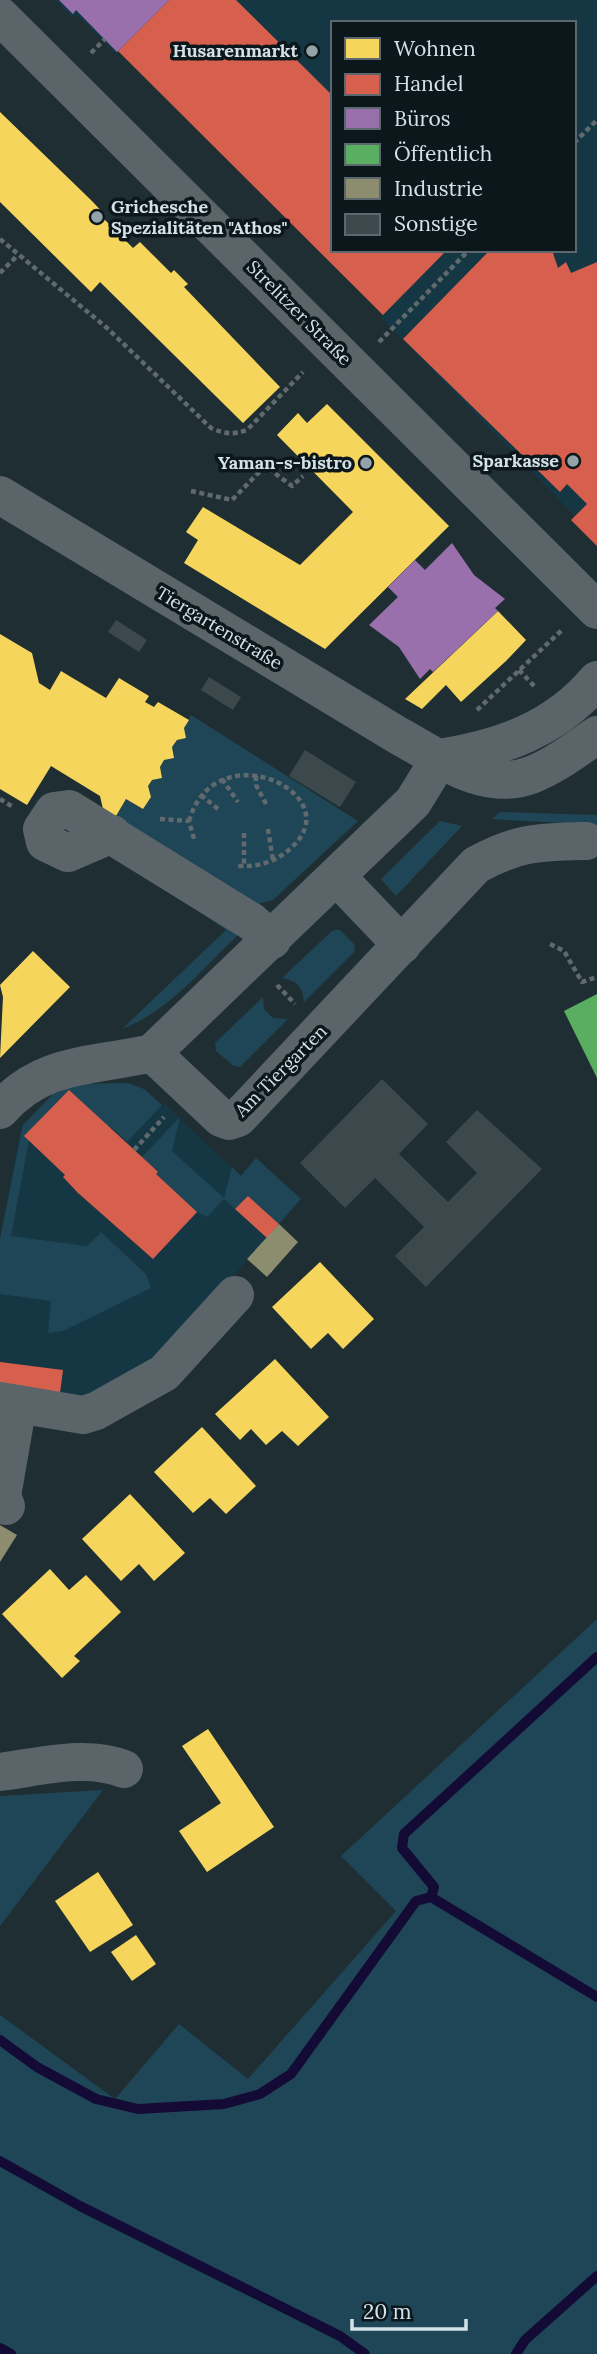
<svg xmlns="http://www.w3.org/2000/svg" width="597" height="2354" font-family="Lora,serif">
  <rect width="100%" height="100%" fill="#1f2e33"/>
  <!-- built -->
  <g fill="#153643" fill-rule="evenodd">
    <path d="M55,0H597V546L571,520L575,516L381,318V313L119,52L116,54L77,15L73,18ZM333,23H574V250H333Z"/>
    <path d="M128,1083L144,1089L161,1105L164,1103L240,1176L256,1158L301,1199L158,1362L88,1402L0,1386V1239L20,1132L23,1125L65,1087Z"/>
  </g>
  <!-- green -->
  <g fill="#1f4656">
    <path d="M191,715L358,821L273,900L250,906L116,816L126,799L143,809L151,797L148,786L152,780L162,778L160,767L164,760L174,758L172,747L177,740L186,738L184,728Z"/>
    <path d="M500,812L597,815V832L583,824L492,819Z"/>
    <path d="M440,821L462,826L396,896L381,879Z"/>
    <path d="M125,860L238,935C202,969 169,1011 122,1029L226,930Z"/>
    <path d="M333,930H340L354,944L355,951L304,1002C303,987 297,981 282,978Z"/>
    <path d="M263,997L264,1009L273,1018L288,1019L240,1067L234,1066L216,1051L215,1043Z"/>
    <path d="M128,1083L144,1089L162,1105L127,1142L111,1127L29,1140L11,1236L87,1246L101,1232L146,1274L151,1288L63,1331L48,1333L51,1301L0,1294V1239L23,1125L54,1093L85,1084Z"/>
    <path d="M180,1117L172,1151L224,1198L232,1167L241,1176L256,1158L301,1199L279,1224L248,1196L235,1209L224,1199L207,1217L197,1212L156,1174L158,1171L142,1157Z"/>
    <path d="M597,1619V2354H0V2015L115,2099L179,2024L248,2079L396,1911L341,1856Z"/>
    <path d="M103,1790L0,1926V1796Z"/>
  </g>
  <!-- homes -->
  <g fill="#f6d55c">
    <path d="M0,112L92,201L105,215L102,217L133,248L140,242L171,273L174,270L188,284L184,287L280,387L243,423L100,282L91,292L0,202Z"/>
    <path d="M327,404L449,526L325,649L184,563L198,540L186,532L203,507L300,565L353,512L277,435L298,413L307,423Z"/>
    <path d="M498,611L526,640L506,661L461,702L446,685L422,709L405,699Z"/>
    <path d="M0,634L32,653L39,683L50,690L61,671L106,698L119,678L149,696L145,702L154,707L158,702L189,720L184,728L186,738L177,740L172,747L174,758L164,760L160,767L162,778L152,780L148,786L151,797L143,809L126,799L116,816L103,809L100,796L51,766L27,805L0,789Z"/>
    <path d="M33,951L70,987L0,1058L3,997L0,985Z"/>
    <path d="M320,1262L374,1319L343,1349L328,1333L311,1349L272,1307Z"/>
    <path d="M275,1359L329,1417L298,1446L282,1431L266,1445L251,1429L240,1440L215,1414Z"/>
    <path d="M202,1427L256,1486L226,1514L210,1498L193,1513L154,1472Z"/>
    <path d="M130,1494L185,1553L154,1581L139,1564L121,1581L82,1539Z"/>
    <path d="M50,1569L69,1590L86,1575L121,1612L74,1656L80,1661L62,1678L2,1614Z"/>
    <path d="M208,1729L274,1827L207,1872L179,1831L221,1803L182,1746Z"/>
    <path d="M98,1872L133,1925L90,1952L55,1901Z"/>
    <path d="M136,1935L156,1964L132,1981L111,1952Z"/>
  </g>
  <!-- shops -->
  <g fill="#d6604d">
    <path d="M169,0H236L333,96V250H447L383,315L118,51Z"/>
    <path d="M490,250H552L558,268L566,262L571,273L597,262V546L571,520L587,504L567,484L560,492L403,339Z"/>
    <path d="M69,1090L154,1168L158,1172L156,1174L197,1212L153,1259L78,1193L63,1177L65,1175L24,1136Z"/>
    <path d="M248,1196L279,1224L267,1238L235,1209Z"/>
    <path d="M0,1362L63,1370L60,1393L0,1385Z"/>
  </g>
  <!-- offices -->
  <g fill="#9970ab">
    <path d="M59,0H169L117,52L76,10L73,14Z"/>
    <path d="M452,543L474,575L505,599L495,608L498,611L433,672L430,669L420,679L399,647L369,625L398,597L388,587L415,560L425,570Z"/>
  </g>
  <!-- public -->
  <path fill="#5aae61" d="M597,994V1078L564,1011Z"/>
  <!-- industry -->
  <g fill="#8c8c6e">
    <path d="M279,1224L298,1242L267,1277L247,1259Z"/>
    <path d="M0,1525L17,1535L0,1562Z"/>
  </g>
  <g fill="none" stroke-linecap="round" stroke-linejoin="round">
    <!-- stream -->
    <g stroke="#130b36" stroke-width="10">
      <path d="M431,1897L434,1887L402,1848L404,1834L597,1657"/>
      <path d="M0,2040L37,2067L96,2099L138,2109L224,2104L260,2094L291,2074L416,1901L431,1897L597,1997"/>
      <path d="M0,2161L80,2206L340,2336L365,2354"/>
      <path d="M0,2348L11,2354"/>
      <path d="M516,2354L525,2340L597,2276"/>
    </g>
  </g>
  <!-- building -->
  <g fill="#3c494c">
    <path d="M116,620L147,640L139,652L108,632Z"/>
    <path d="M209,677L241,697L233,710L201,690Z"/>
    <path d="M305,750L356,782L340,807L289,776Z"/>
    <path d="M382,1079L428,1124L399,1154L448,1202L477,1173L446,1142L477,1110L542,1169L426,1287L395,1256L424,1227L375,1178L345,1208L300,1163Z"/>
  </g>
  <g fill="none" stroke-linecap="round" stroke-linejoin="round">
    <!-- path -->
    <g stroke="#606a6e" stroke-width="4.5" stroke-dasharray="5 3.5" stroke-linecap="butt">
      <path d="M91,53L105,39"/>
      <path d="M574,143L597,120"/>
      <path d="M0,239L107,328L211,428C224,434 233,435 247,430L303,372"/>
      <path d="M0,273L17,256"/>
      <path d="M379,342L469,250"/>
      <path d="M191,491L232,500L265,466L292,486L303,476"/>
      <path d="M519,670L535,687"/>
      <path d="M477,710L563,629"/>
      <path d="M256,776V785L266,804"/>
      <path d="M222,779L238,802"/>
      <path d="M201,795L218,809"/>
      <path d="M0,799L13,807"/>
      <path d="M160,819L189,821L194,839"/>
      <path d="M189,821C215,730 350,794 292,847C276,862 259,867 238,866"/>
      <path d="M268,829L273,861"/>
      <path d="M244,833V867"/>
      <path d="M550,944L564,951L582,982L597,977"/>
      <path d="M277,985L295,1004"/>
      <path d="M134,1150L164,1117"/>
    </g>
    <!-- minor -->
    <g stroke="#5b6569" stroke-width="38">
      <path d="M0,16L597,610"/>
      <path d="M0,495L399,736C438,757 484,793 531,775C555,766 576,749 597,735"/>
      <path d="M440,758C502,748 556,729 597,680"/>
      <path d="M112,834L68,853L45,842L42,829L54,811L69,809L252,922L272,940"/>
      <path d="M337,877L402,945"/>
      <path d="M152,1053L221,1118L229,1121L238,1118L476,865C518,842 539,842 586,841"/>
      <path d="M0,1110C43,1061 93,1067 152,1053L413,802L440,758"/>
      <path d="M0,1401L83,1415L96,1411L164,1373L235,1295"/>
      <path d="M6,1506L2,1496L18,1404"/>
      <path d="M0,1772C40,1767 85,1754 124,1769"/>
    </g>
  </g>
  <!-- markers -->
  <g fill="#94a3a9" stroke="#0c171b" stroke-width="2.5">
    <circle cx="312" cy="51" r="7"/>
    <circle cx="97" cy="217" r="7"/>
    <circle cx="573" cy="461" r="7"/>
    <circle cx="366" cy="463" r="7"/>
  </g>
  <g text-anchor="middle" stroke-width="7" stroke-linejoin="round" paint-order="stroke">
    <!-- poi labels -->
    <g font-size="18" font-weight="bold" fill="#d3e2e9" stroke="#0c171b" text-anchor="end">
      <text x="298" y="57">Husarenmarkt</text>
      <text x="111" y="213" text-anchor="start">Grichesche<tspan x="111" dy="21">Spezialitäten "Athos"</tspan></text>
      <text x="559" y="467">Sparkasse</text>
      <text x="352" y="469">Yaman-s-bistro</text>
    </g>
    <!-- street labels -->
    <g font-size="18" fill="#d3e2e9" stroke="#0c171b">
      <text transform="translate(299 313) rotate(45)" y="6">Strelitzer Straße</text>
      <text transform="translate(219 628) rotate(31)" y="6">Tiergartenstraße</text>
      <text transform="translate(281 1071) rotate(-45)" y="6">Am Tiergarten</text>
    </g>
  </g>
  <!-- legend -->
  <rect x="331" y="21" width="245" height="231" fill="#0c171b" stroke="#5c686d" stroke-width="2"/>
  <rect x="345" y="38" width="35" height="21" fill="#f6d55c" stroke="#5c686d" stroke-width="2"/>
  <text x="394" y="56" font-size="21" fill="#d3e2e9">Wohnen</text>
  <rect x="345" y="74" width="35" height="21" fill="#d6604d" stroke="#5c686d" stroke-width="2"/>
  <text x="394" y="91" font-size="21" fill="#d3e2e9">Handel</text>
  <rect x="345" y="108" width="35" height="21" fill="#9970ab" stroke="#5c686d" stroke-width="2"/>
  <text x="394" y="126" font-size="21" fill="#d3e2e9">Büros</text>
  <rect x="345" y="144" width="35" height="21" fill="#5aae61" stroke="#5c686d" stroke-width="2"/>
  <text x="394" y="161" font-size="21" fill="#d3e2e9">Öffentlich</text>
  <rect x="345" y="178" width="35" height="21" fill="#8c8c6e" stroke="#5c686d" stroke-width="2"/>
  <text x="394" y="196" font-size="21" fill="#d3e2e9">Industrie</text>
  <rect x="345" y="214" width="35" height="21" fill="#3c494c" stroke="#5c686d" stroke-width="2"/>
  <text x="394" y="231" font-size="21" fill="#d3e2e9">Sonstige</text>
  <!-- scale -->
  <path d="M352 2319v10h114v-10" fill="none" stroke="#d3e2e9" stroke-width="3.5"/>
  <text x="363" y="2319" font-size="21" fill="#d3e2e9" stroke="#0c171b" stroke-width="5" paint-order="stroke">20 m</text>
</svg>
